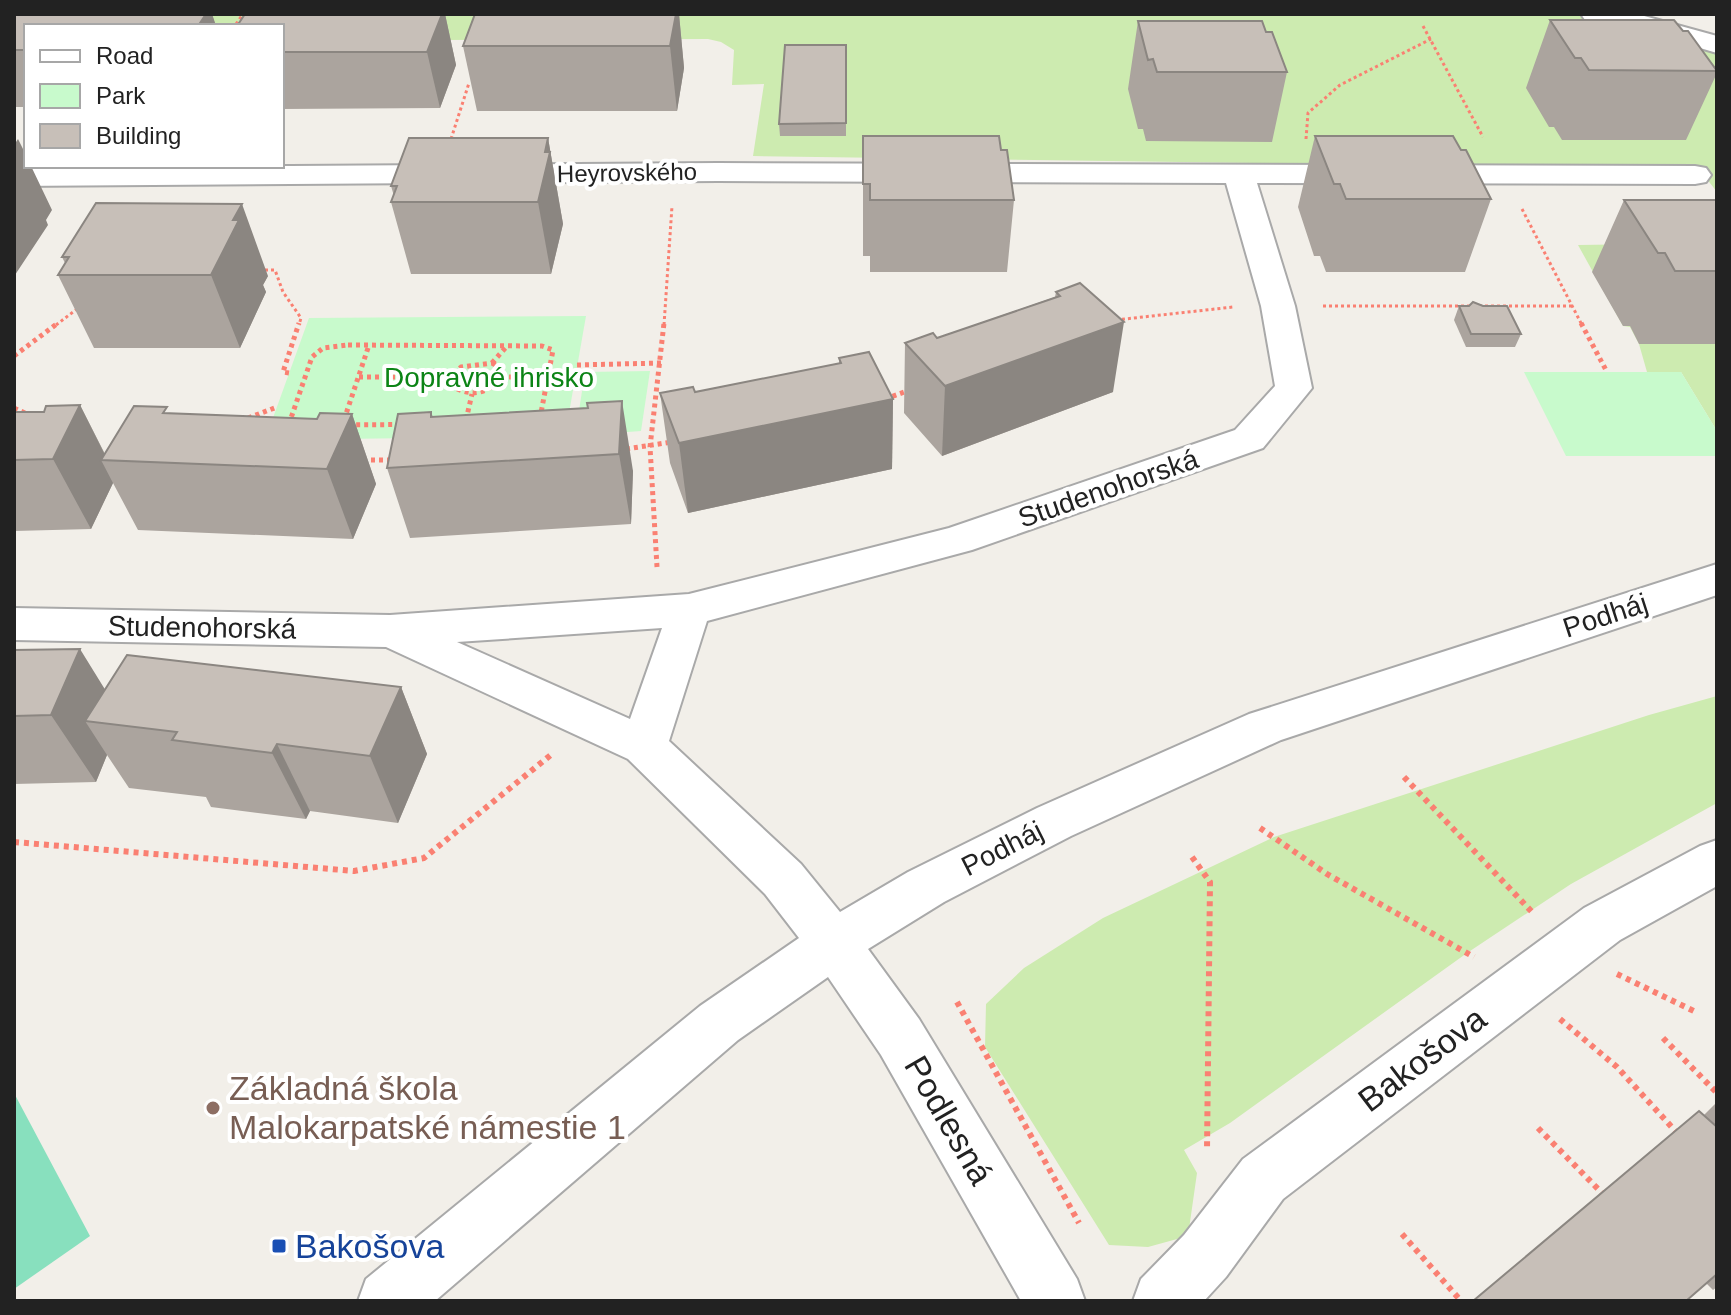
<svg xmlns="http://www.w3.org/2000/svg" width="1731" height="1315" font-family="Helvetica,sans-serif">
  <rect width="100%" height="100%" fill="#f2efe9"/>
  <!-- grass -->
  <g fill="#cdebb0">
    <path d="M14,14H1595L1717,45V192L1696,165L1532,167L753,156L764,84L732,85L734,50L721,42L708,39L440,40L282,26H26Z"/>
    <path d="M1717,243V431L1681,372H1647L1639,344L1630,327L1623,326L1578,245Z"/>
    <path d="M1717,696V803L1571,884L1467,953L1230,1123L1184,1150L1197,1173L1188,1236L1148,1247L1109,1245L985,1047L986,1004L1024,968L1103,918L1274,837L1649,715Z"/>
  </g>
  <!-- park -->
  <g fill="#c8facc">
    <path d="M586,316L565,436L265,440L309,318Z"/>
    <path d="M650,371L641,431L575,436L585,372Z"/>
    <path d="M1524,372H1681L1717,431V456H1566Z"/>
  </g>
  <!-- pitch -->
  <path fill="#88e0be" d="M14,1093L90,1236L14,1289Z"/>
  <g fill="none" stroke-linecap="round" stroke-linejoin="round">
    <defs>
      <g id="minor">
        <path d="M1581,14H1637L1717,36V53L1646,32L1585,20Z"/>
        <path d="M718,163L1695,166L1706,168L1711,175L1706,182L1695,184L1257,183L1295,306L1312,388L1263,448L972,550L707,621L669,741L801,864L840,912L908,872L1037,808L1249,714L1717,564V595L1281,740L1071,836L944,902L868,949L919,1019L1077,1279L1085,1301H1021L881,1055L828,977L738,1040L435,1301H358L366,1279L700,1006L799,938L765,894L628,759L386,647L14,640V608L390,615L689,594L949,528L1235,430L1275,386L1261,306L1226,183L718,181L14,186V168ZM662,628L630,719L457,642Z"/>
        <path d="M1717,840V886L1620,940L1283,1199L1226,1277L1204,1301H1133L1141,1279L1184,1235L1243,1159L1584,908L1700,846Z"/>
      </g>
    </defs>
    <!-- minor casing -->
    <use href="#minor" stroke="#a9a9a9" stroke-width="4"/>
    <!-- path-far2 -->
    <g stroke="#fa8072" stroke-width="3" stroke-dasharray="3 3" stroke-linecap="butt">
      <path d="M236,24L243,14"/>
      <path d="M1423,26L1483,137"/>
      <path d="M451,139L469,83"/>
      <path d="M1306,139L1308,113L1340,85L1431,39"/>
      <path d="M1522,209L1582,325"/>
      <path d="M259,270H275L283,292L301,318L299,325"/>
      <path d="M1323,306H1575"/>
      <path d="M1116,320L1233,307"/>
      <path d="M56,325L81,306"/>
      <path d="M664,325L672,206"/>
    </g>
    <!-- path-far1 -->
    <g stroke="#fa8072" stroke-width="5" stroke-dasharray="4 4" stroke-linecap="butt">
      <path d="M1581,323L1607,372"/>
      <path d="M348,345L542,346L553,350L540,418L526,424L305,425L291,418L312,357L323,348Z"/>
      <path d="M14,356L58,323"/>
      <path d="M492,363L499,367L501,377C488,394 472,397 453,387L450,377L461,367Z"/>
      <path d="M492,363L507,346"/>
      <path d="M577,365L661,363"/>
      <path d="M289,373L283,372L299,323"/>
      <path d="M359,377H450"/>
      <path d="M501,377H547"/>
      <path d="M885,399L910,390"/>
      <path d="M14,408L27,414"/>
      <path d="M248,418L277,407"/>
      <path d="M344,420L369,345"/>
      <path d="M466,420L472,394"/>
      <path d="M626,449L672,442"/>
      <path d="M363,460H393"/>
      <path d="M657,567L650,447L664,323"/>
    </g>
    <!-- path -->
    <g stroke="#fa8072" stroke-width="6" stroke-dasharray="5 5" stroke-linecap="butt">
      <path d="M1404,777L1533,913"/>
      <path d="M1260,828L1327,874L1474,957"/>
      <path d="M14,842L354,871L424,858L552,754"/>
      <path d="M1192,857L1210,882L1207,1150"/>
      <path d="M1617,974L1698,1013"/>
      <path d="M957,1002L1079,1223"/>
      <path d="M1560,1019L1617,1067L1679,1135"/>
      <path d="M1663,1038L1717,1093"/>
      <path d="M1538,1128L1605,1196"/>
      <path d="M1402,1234L1461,1301"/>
    </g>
    <!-- minor -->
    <use href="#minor" fill="#fff" fill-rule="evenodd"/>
  </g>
  <!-- wall -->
  <g fill="#aba49e">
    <path d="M14,14H212L216,26H26V107H14Z"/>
    <path d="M245,14H445L456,65L440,108L282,109V26Z"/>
    <path d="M679,14L684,68L677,111H477L463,46Z"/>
    <path d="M1550,20L1683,31L1717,69V73L1686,140H1562L1554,127H1549L1526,88Z"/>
    <path d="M1138,21L1266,32L1287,72L1272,142L1146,141L1143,129H1138L1128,89Z"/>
    <path d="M846,45V136H780L779,124Z"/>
    <path d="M863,136L1001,150L1014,200L1007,272H870V256H863Z"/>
    <path d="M1315,136L1461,150L1491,199L1465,272H1326L1320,256H1314L1298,207Z"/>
    <path d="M548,138L563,224L551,274H411L391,202L394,196L391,186Z"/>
    <path d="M1624,200H1717V344H1639L1630,326H1623L1592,272Z"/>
    <path d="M62,257L268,276L263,285L266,292L240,348H94L58,275L65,263Z"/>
    <path d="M1080,283L1113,392L942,456L904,413L905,343L937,338L1055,297L1056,292Z"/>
    <path d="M1459,306L1521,334L1515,347H1466L1454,320Z"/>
    <path d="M839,358L893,399L892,469L688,513L670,463L660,393L695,392L839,364Z"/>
    <path d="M80,405L105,454L170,413L317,419L352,414L376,484L353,539L138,530L113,483L91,529L14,531V412H44Z"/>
    <path d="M588,408L633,471L631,524L410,538L387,468L431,412L433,417Z"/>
    <path d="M14,650L105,689L401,687L427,754L398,823L310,811L306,819L211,807L206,797L129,788L107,755L96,782L14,784Z"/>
    <path d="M1717,1102V1287L1713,1290L1706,1283L1704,1115Z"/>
  </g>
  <!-- shaded-wall -->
  <g fill="#8b8681">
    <path d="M206,14H212L216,26H198Z"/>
    <path d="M442,14H445L456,65L440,108L427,52Z"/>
    <path d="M676,14H679L684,68L677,111L670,46Z"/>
    <path d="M548,138L563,224L551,274L538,202Z"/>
    <path d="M18,139L26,155V166H31L52,210L46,220L48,225L15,275L14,145Z"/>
    <path d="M242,204L268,276L263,285L266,292L240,348L211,275L233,220Z"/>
    <path d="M1124,322L1113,392L942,456L945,386Z"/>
    <path d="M893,399L892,469L688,513L679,443Z"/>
    <path d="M622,401L633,471L631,524L619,454Z"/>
    <path d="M80,405L108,461L101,460L113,483L91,529L53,459Z"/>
    <path d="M352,414L376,484L353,539L327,469Z"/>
    <path d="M80,649L122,717L85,721L107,755L96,782L51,715Z"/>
    <path d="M401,687L427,754L398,823L370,756Z"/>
    <path d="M277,744L310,811L306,819L272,753Z"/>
  </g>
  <!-- building -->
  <g fill="#c7bfb8" stroke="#8b8681" stroke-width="2">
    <path d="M14,14H206L198,26H26V50H14Z"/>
    <path d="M245,14H442L427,52H282V26H237Z"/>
    <path d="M475,14H676L670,46H463Z"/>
    <path d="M1550,20H1674L1683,31H1688L1717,71L1589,70L1581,58H1575Z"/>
    <path d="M1138,21H1262L1266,32H1272L1287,72H1157L1153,59L1148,60Z"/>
    <path d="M785,45H846V123L779,124Z"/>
    <path d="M863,136H999L1001,150H1007L1014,200H870V184H863Z"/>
    <path d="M1315,136H1453L1461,150H1466L1491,199H1346L1340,184H1334Z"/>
    <path d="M409,138H548L545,152H550L538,202H391L397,186H391Z"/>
    <path d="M1624,200H1717V271H1675L1665,253H1658Z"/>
    <path d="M96,203L242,204L233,220H239L211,275H58L69,257H62Z"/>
    <path d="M1080,283L1124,322L945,386L905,343L933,333L937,338L1060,296L1056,292Z"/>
    <path d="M1473,302L1483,306H1507L1521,334H1471L1459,306H1469Z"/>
    <path d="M869,352L893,399L679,443L660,393L693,387L695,392L841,363L839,358Z"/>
    <path d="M622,401L619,454L387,468L398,414L431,412V417L588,408L587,403Z"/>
    <path d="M80,405L53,459L14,460V412H44L46,406Z"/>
    <path d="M134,406L167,407L163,413L317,419L320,413L352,414L327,469L101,460Z"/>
    <path d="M80,649L51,715L14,716V650Z"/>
    <path d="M127,655L401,687L370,756L277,744L272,753L172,740L177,732L85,721Z"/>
    <path d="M1699,1111L1717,1127V1274L1686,1301H1473Z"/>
  </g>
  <!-- markers -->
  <circle fill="#8d6e63" stroke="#fff" stroke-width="3" cx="213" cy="1108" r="8"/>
  <rect fill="#1a4fb4" stroke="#fff" stroke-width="3" x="271" y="1238" width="16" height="16" rx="4"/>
  <g text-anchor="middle" stroke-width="8" stroke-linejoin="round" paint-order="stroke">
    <!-- far-street labels -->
    <g font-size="24" fill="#222" stroke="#fff">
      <text transform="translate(627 173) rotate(-1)" y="8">Heyrovského</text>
    </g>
    <!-- park labels -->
    <g font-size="28" fill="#0c8416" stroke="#fff">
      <text x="489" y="387">Dopravné ihrisko</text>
    </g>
    <!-- street labels -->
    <g font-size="28" fill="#222" stroke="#fff">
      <text transform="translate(1108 488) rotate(-19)" y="10">Studenohorská</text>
      <text transform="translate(1605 615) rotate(-18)" y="10">Podháj</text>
      <text transform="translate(202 627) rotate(1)" y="10">Studenohorská</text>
      <text transform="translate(1002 848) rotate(-27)" y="10">Podháj</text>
    </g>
    <!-- near-street labels -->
    <g font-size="34" fill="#222" stroke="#fff">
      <text transform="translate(1422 1059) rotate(-37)" y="12">Bakošova</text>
      <text transform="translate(949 1120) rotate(60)" y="12">Podlesná</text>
    </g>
    <!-- near-education labels -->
    <g font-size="34" fill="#785e54" stroke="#fff" text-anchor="start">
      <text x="229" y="1100">Základná škola<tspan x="229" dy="39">Malokarpatské námestie 1</tspan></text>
    </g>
    <!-- near-transit labels -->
    <g font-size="34" fill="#164399" stroke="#fff" text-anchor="start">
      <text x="295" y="1258">Bakošova</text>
    </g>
  </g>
  <!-- border -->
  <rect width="1731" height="1315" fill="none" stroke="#222222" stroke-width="32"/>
  <!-- legend -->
  <rect x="24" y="24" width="260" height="144" fill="#ffffff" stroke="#a7a7a7" stroke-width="2"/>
  <rect x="40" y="50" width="40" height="12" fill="#ffffff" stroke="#a7a7a7" stroke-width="2"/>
  <text x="96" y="64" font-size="24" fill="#222222">Road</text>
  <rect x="40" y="84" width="40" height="24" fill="#c8facc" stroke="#a7a7a7" stroke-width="2"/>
  <text x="96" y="104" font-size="24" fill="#222222">Park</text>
  <rect x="40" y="124" width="40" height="24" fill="#c7bfb8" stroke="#a7a7a7" stroke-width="2"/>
  <text x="96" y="144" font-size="24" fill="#222222">Building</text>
</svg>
